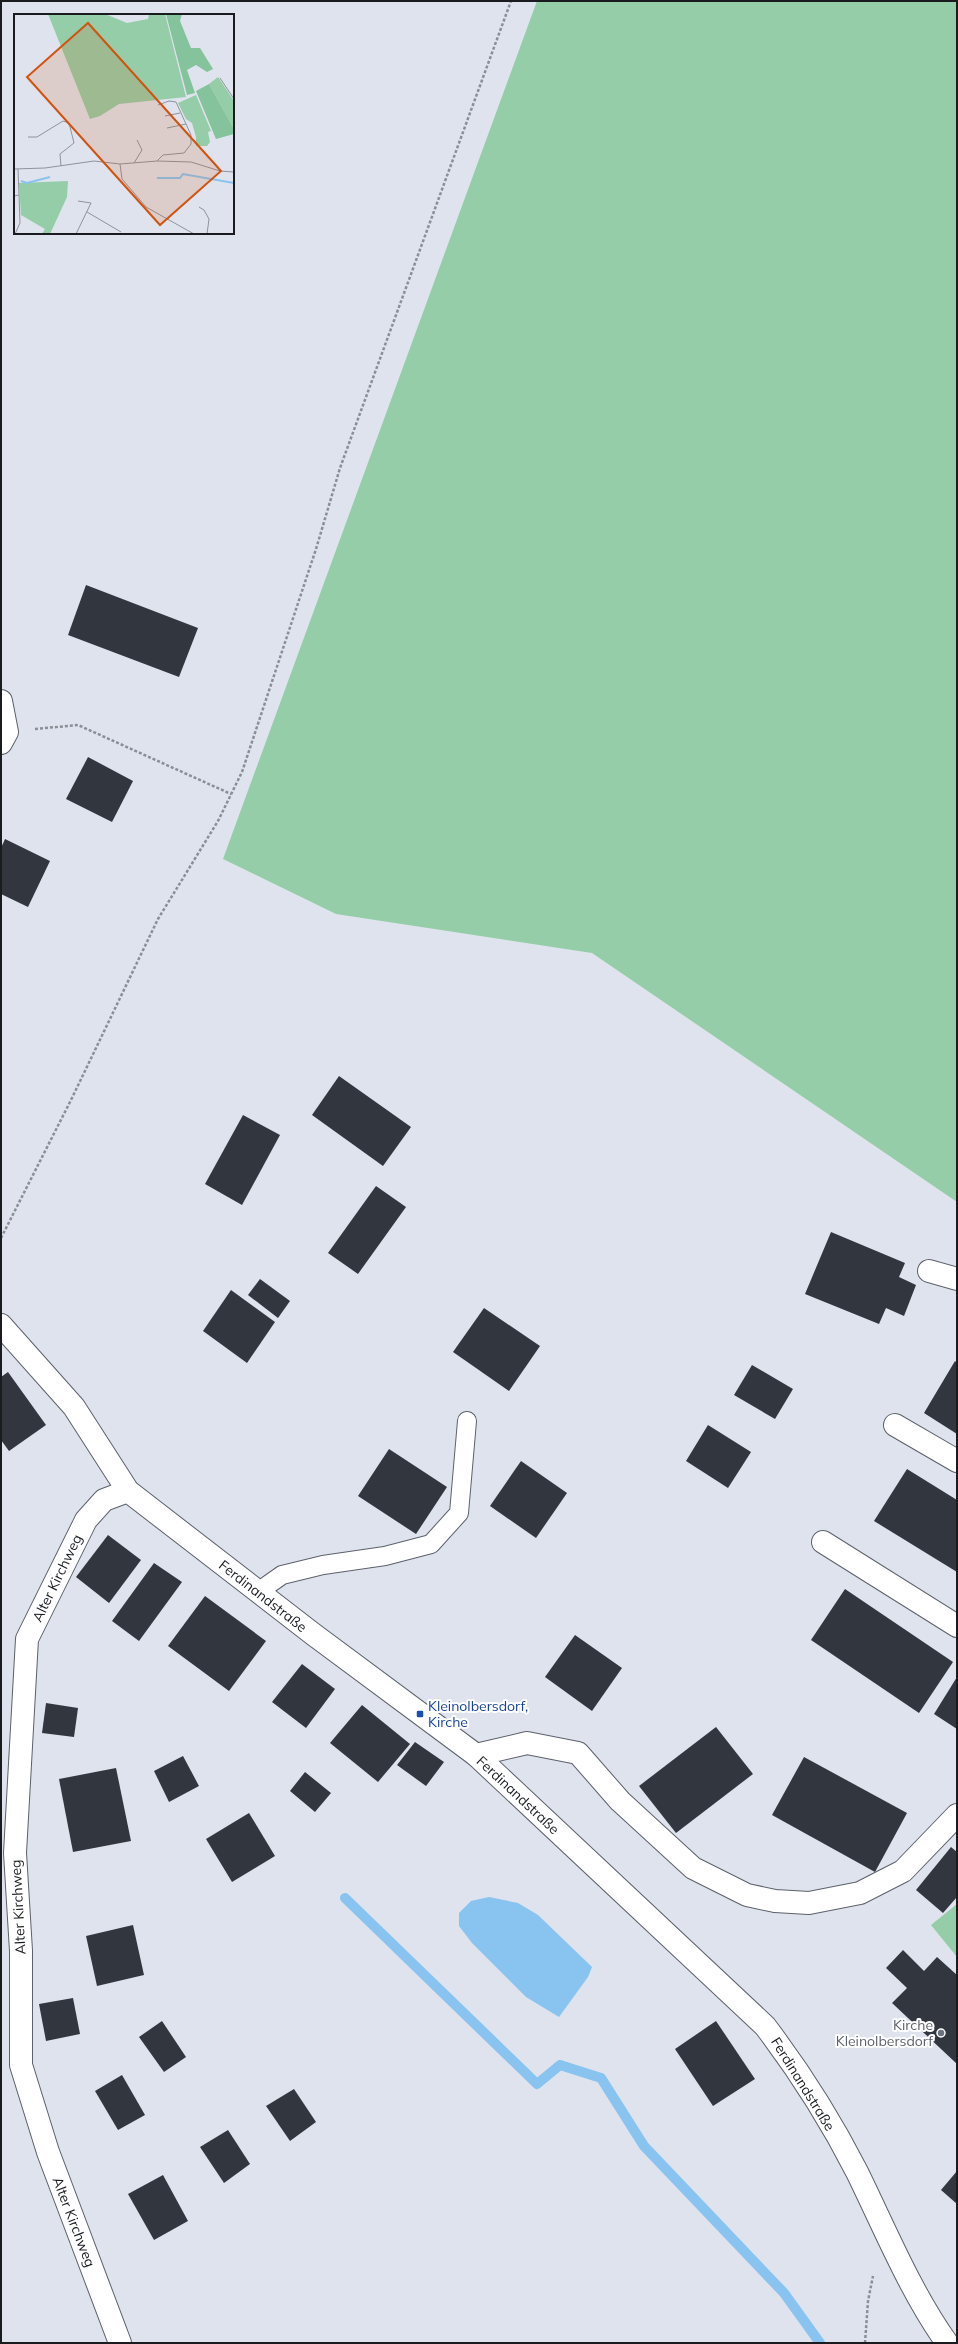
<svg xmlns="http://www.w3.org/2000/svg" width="958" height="2344" font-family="Mulish,sans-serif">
  <rect width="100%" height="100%" fill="#dee3ed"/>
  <!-- green -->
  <g fill="#94cda8">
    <path d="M537,1H957V1202L592,953L336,914L223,859Z"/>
    <path d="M957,1904V1957L931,1925Z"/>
  </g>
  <!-- water -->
  <path fill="#89c3ef" d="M489,1897L518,1903L538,1915L592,1967L588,1977L559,2017L526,1997L472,1943L459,1926V1913L471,1901Z"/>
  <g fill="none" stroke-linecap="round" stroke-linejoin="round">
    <!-- stream -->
    <path stroke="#89c3ef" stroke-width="10" d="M345,1898L537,2084L560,2065L601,2078L644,2146L784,2293L820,2343"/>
  </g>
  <!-- building -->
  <g fill="#32373f">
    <path d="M86,585L198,628L179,677L68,635Z"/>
    <path d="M88,757L133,781L112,822L66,799Z"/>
    <path d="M5,839L50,861L28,907L1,894V848Z"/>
    <path d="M339,1076L411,1127L383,1166L312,1115Z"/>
    <path d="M243,1115L280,1135L242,1205L205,1184Z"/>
    <path d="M376,1186L406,1207L358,1274L328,1253Z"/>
    <path d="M831,1232L905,1263L899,1277L916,1285L904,1316L886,1308L879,1324L805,1294Z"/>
    <path d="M260,1279L290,1301L278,1318L248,1295Z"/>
    <path d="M231,1290L275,1322L247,1363L203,1331Z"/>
    <path d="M484,1308L540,1346L509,1391L453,1352Z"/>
    <path d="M955,1361L957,1363V1434L924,1413Z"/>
    <path d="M752,1365L793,1389L775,1419L734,1395Z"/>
    <path d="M8,1372L46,1425L9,1451L1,1440V1377Z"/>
    <path d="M708,1425L751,1452L728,1488L686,1461Z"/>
    <path d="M389,1449L447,1487L416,1534L358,1496Z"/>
    <path d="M521,1461L567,1493L536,1538L490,1506Z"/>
    <path d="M907,1469L957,1500V1572L874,1521Z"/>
    <path d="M108,1535L141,1560L109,1603L76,1577Z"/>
    <path d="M154,1563L182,1582L139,1641L112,1621Z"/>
    <path d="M845,1589L953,1662L919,1713L811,1640Z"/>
    <path d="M205,1596L266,1641L229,1691L168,1646Z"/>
    <path d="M575,1635L622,1668L592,1711L545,1677Z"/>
    <path d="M302,1664L335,1689L306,1728L272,1702Z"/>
    <path d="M957,1677V1729L934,1714Z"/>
    <path d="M46,1703L78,1708L74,1737L42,1733Z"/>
    <path d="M362,1705L410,1744L378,1782L330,1743Z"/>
    <path d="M716,1727L753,1774L676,1833L639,1786Z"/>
    <path d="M415,1742L444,1762L426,1786L397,1765Z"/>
    <path d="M183,1756L199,1786L169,1802L154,1771Z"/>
    <path d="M804,1757L907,1813L875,1872L772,1815Z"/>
    <path d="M116,1768L131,1841L73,1852L59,1779Z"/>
    <path d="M305,1772L331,1793L315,1812L290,1791Z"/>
    <path d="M249,1813L275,1856L232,1882L206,1839Z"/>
    <path d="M951,1847L957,1852V1897L943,1913L916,1890Z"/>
    <path d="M133,1925L144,1975L97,1986L86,1936Z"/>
    <path d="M903,1950L924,1971L937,1957L957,1975V2064L892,2003L907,1988L886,1968Z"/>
    <path d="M73,1998L80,2034L46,2041L39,2004Z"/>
    <path d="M162,2021L186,2057L164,2072L139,2037Z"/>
    <path d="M716,2021L755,2079L713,2106L675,2049Z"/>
    <path d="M122,2075L145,2115L118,2130L95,2091Z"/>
    <path d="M294,2089L316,2122L290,2141L266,2106Z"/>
    <path d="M228,2130L250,2164L224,2183L200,2147Z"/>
    <path d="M957,2171V2204L941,2190Z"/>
    <path d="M163,2175L188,2221L154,2240L128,2194Z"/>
  </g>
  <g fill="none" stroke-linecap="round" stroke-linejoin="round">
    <defs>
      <path id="lane" d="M258,1592L282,1575L323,1565L385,1556L431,1544L459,1513L467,1421"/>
      <g id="street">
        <path d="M1,701L7,732L1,743"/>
        <path d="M929,1271L957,1279"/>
        <path d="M895,1425L957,1461"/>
        <path d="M823,1542L957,1626"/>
        <path d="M476,1755L527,1743L578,1753L620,1801L693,1868L747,1895L775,1901L809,1903L860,1893L903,1871L957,1815"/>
        <path d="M120,2343L48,2152L21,2065V1951L15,1853L27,1639L86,1520L104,1500L128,1491"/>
      </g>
      <path id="secondary" d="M1,1325L74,1407L128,1491L313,1634L476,1755L765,2026C800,2072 831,2121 857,2172C885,2229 910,2291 947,2343"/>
    </defs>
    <!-- lane casing -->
    <use href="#lane" stroke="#5c616a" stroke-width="20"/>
    <!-- street casing -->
    <use href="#street" stroke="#5c616a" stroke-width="24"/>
    <!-- secondary casing -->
    <use href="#secondary" stroke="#5c616a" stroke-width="24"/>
    <!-- path -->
    <g stroke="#8a8e95" stroke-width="2.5" stroke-dasharray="3 2" stroke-linecap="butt">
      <path d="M35,729L78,725L231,794"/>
      <path d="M1,1238L71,1100L158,919L218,821L242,772L316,549L340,468L511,1"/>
      <path d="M865,2343L868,2301L873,2276"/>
    </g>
    <!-- lane -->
    <use href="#lane" stroke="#fff" stroke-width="18"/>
    <!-- street -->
    <use href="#street" stroke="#fff" stroke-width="22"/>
    <!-- secondary -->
    <use href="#secondary" stroke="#fff" stroke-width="22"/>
  </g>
  <!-- markers -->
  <rect fill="#1a4fb4" stroke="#fff" stroke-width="1.5" x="416" y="1710" width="8" height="8" rx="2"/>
  <circle fill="#6b7280" stroke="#fff" stroke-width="1.5" cx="941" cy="2033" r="4"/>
  <g text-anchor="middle" stroke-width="4" stroke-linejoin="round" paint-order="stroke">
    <!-- street labels -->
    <g font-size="14" fill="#191b1f" stroke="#fff">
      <text transform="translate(57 1578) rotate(-64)" y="5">Alter Kirchweg</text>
      <text transform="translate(263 1596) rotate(38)" y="5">Ferdinandstraße</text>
      <text transform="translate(518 1795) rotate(43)" y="5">Ferdinandstraße</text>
      <text transform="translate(18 1907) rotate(-93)" y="5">Alter Kirchweg</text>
      <text transform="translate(803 2084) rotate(58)" y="5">Ferdinandstraße</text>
      <text transform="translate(74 2222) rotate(69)" y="5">Alter Kirchweg</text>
    </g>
    <!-- transit labels -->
    <g font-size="14" fill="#164399" stroke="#fff" text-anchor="start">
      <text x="428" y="1711">Kleinolbersdorf,<tspan x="428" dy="16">Kirche</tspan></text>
    </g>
    <!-- worship labels -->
    <g font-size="14" fill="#5b616d" stroke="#fff" text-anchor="end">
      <text x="933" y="2030">Kirche<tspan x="933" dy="16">Kleinolbersdorf</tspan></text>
    </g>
  </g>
  <!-- overview -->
  <g transform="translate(14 14)">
    <rect width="220" height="220" fill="#dee3ed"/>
    <path d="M34,0H91L113,9L134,5L135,0H151L172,83L105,90L86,102L76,105ZM204,63L220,87V115L195,70ZM182,81L197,117L194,118L196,128L193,132H182V123L178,109L172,105L164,89ZM54,167L53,183L36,220H28L31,215L7,201L5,169Z" fill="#94cda8"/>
    <path d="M152,0H168L166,7L177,34H186L199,55L193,58L182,51L173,56L181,79L173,81ZM195,70L220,115V120L202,125L182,77Z" fill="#84c39b"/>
    <path fill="none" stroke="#89c3ef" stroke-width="2" d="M143,164H166L169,160L220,169M7,167L13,169L36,163"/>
    <path fill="none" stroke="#8f939b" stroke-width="1" d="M206,64L220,85M151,102L166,99M153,114L172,110M14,123H23L49,107L55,109L60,129L46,140L47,152M143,147L149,141L170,139L177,130V121L162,88L155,87L144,91M120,149L128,136L123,126M106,150L108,165L132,193L180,220M0,155L31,154L80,147L106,150L143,147L177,148L206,157L220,158M0,182L5,181L4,155M185,193L190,196L195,205L193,220M73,198L107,218M1,220L6,209L5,181M62,220L77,189L64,187"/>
    <path fill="#d3530e" fill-opacity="0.15" stroke="#d3530e" stroke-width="2" d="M74,9L207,157L146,211L13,63Z"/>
    <rect width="220" height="220" fill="none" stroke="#191b1f" stroke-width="2"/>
  </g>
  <!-- border -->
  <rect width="958" height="2344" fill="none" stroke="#191b1f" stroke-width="4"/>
</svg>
